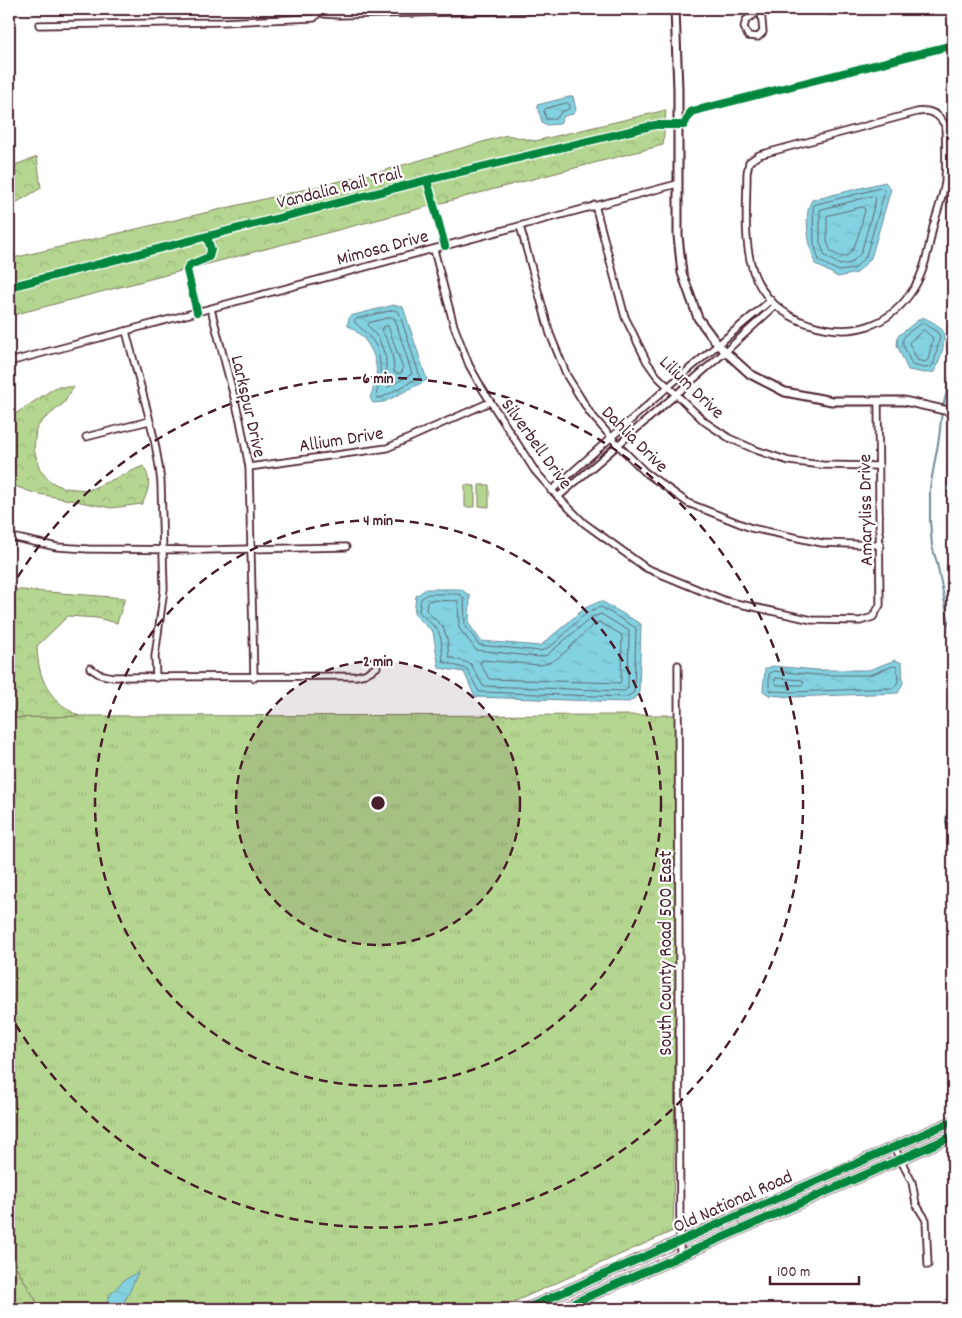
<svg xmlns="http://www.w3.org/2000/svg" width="962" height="1318" font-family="Dekko,sans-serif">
  <defs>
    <pattern id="grass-tufts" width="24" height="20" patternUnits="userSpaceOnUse" patternTransform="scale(1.25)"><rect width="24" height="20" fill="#b4d690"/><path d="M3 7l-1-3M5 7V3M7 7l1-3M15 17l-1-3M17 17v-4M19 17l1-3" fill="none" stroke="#9cb77c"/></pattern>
    <pattern id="forest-crowns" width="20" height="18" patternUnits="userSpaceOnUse" patternTransform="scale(1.25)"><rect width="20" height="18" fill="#b4d690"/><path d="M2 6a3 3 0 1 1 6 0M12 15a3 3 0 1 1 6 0" fill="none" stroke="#9cb77c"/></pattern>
    <pattern id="water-ripples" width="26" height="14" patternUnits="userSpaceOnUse" patternTransform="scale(1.25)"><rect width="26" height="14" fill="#83d2e1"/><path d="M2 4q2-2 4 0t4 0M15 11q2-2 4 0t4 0" fill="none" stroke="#73b4c1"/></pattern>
  </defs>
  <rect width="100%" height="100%" fill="#fff"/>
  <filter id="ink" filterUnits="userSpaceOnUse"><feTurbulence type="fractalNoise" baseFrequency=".02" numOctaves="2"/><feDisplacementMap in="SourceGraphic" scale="10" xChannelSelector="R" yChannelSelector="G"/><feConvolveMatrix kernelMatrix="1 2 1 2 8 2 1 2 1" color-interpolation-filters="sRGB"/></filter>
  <g filter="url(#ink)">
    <!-- grass -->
    <path fill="url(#grass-tufts)" stroke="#7f7a5e" d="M679,715L673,1231L498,1309H120L129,1293L111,1294L106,1304L97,1308L41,1309L16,1267L9,1246L10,718L79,716Z"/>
    <!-- forest -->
    <g fill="url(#forest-crowns)" stroke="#7f7a5e">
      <path d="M666,110L663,145L9,316V259L379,172L507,135L535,141Z"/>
      <path d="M37,157L41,188L9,207V167Z"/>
      <path d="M56,387H74L64,403L42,421L36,429L34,449L40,470L50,481L63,488L89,490L143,466C152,480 149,490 142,504L111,508L34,493L9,484V418Z"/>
      <path d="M9,589L125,598L117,623L97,618L68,616L37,646C38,680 49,700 79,716L9,718V750Z"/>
      <path d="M9,1246L16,1267L41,1309H9Z"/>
    </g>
    <!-- pitch -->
    <g fill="#b4d690" stroke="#7f7a5e">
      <path d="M465,485L475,486V507H465Z"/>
      <path d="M479,485H489V507L479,506Z"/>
    </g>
    <!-- water -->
    <g fill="url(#water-ripples)" stroke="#6c8a98">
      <path d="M573,96L576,110L573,114L564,116L560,124L547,125L542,122L537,105Z"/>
      <path d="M885,182L891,189L871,258L857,273L838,277L815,264C810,248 802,215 812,200Z"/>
      <path d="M394,305L403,307L427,380L384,402L373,403L370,398C372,392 375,385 376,378C379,355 366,336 347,325L350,316Z"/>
      <path d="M922,317C929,320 938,324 942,330C948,338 939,364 934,372L925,373L908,370L897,345L898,336Z"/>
      <path d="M951,434H953V518C943,503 949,453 951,434Z"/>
      <path d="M426,589H461L470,596L469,624L481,641L540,646L585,608L601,601L641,624L639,695L629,702L475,697L464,672L439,668L433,632L414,614L416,596Z"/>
      <path d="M895,660L902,663L903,683L898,693L792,697L769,695L763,691L765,669L773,666L817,670H869Z"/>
      <path d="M138,1272L129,1293L120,1309H96L106,1304L111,1294L123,1281Z"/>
    </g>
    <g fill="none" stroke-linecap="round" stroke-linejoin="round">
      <!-- shore -->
      <g stroke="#616774" stroke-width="1">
        <path d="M567,103L570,105L569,109L561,112L556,119H546L544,111L545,109Z"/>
        <path d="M882,188L885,191L866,256L854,269L839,271L819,261L814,243L813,209L814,205Z"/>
        <path d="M873,196L876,199L861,253L851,263L840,265L825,256L820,242V210Z"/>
        <path d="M863,207L865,210C862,220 856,258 842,257C838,256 834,253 831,252L827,241V216Z"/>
        <path d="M394,310L399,312L420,377L383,397L378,398L376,395C381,377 383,358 373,341C368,333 359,328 354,321L356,319Z"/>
        <path d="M392,317L395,319L412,374L388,387L386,385V358L379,339L368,325L369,323Z"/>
        <path d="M923,323L938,333L940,337L934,363L931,367L925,368L912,365C901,339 895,339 923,323Z"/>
        <path d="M388,326L403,369L402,372L397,374L394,372C394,357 390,342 381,330L383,327Z"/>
        <path d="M924,330L933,338L928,360L925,362L917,360L909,343Z"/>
        <path d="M428,594H459L464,598L465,625L479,645L540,651C561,646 577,612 601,607L636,628L634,692L627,697L479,692L467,669L443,662L441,639L438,630L419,612L421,599Z"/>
        <path d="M430,600L458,601L459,628L476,650L539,657L547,655L592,617L601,614L629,631L628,688L625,691L483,686L471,664L449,657L447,638L443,627L426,610L427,603Z"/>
        <path d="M599,622L622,635L621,680L620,683L489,679L480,663L482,660L539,665C563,664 579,632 599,622Z"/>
        <path d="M894,666L897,667L898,682L894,688L792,692L771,691L769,688V674L774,671L817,675H869Z"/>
        <path d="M776,678L802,680L804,683L802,685H777L775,682Z"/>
      </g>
      <!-- stream -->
      <g stroke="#6c8a98" stroke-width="2">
        <path d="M943,407L953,366"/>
        <path d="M942,411L939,438L930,488V520L932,546L937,563L953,643"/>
        <path d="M953,766L946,822L953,852"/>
        <path d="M953,873L951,957L953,965"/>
        <path d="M953,1028V1063"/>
      </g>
      <defs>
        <g id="minor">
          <path d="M316,9L324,14L339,15L569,9"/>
          <path d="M816,9L831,11L847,9"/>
          <path d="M761,11L763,32L758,37L748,36L744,27L746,20L763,9"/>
          <path d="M39,25L222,22L314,18L319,12"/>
          <path d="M927,111C936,113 940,117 945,125C946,143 946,164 945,182C943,197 937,212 933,227C929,246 925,271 914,288C890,327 851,338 809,324C783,316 762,297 753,271C743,240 747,204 747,173L749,162L759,155L917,112Z"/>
          <path d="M595,205L625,317L647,362L657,376L705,422L729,438L756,450L789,461L822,465L879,466"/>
          <path d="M520,226L550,334L567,376L590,413L618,445L645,472L688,503L751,528L822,543L880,545"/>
          <path d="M434,250L454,326L469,365L483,390L535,471L558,497L584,523L646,568L726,601L812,620L860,621L873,617L880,605L878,401"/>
          <path d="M211,309L240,420L249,467L254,678"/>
          <path d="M126,331C138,380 156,431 161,483L164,589L155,656L156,678"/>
          <path d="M9,362L677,184"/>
          <path d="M86,437L149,421"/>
          <path d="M249,467L387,448L490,402"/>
          <path d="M551,491L669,386L771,300"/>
          <path d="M558,497L725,352L775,306"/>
          <path d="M9,538H16L57,547L88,549L204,550L346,547"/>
          <path d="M678,665L680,1256"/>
          <path d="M90,668L99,674L112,677L356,676L365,674L377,667"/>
          <path d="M894,1147L912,1182L916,1204L926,1220L928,1265"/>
        </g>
        <path id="tertiary" d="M675,9L678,89V236L682,273L698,318L718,345L750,374L785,392L832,401H904L953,412"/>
        <g id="primary">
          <path d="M525,1309L953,1121"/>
          <path d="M560,1309L953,1136"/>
        </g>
      </defs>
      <!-- minor casing -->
      <use href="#minor" stroke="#4a1f2b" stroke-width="9"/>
      <!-- tertiary casing -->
      <use href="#tertiary" stroke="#4a1f2b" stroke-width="11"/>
      <!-- primary casing -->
      <use href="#primary" stroke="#4a1f2b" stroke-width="12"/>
      <!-- minor -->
      <use href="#minor" stroke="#fff" stroke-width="5.5"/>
      <!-- tertiary -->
      <use href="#tertiary" stroke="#fff" stroke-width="7"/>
      <!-- primary -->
      <use href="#primary" stroke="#fdde96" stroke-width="9"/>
      <defs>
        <g id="cycleway">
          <path d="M427,180L445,246"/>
          <path d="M9,287L427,180L655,125H684L687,119L689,117L690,112L953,45"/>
          <path d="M197,312L187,270L190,265L209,257L211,250L207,236"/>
          <path d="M525,1309L953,1121"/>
          <path d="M560,1309L953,1136"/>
        </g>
      </defs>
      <!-- cycleway casing -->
      <use href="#cycleway" stroke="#fff" stroke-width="11"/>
      <!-- cycleway -->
      <use href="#cycleway" stroke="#00873e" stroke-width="8"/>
    </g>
  </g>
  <!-- distance rings -->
  <circle cx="378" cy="803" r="142" fill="#4a1f2b" fill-opacity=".12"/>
  <g fill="none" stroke="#4a1f2b" stroke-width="2.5" stroke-dasharray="9 6">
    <circle cx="378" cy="803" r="142"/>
    <circle cx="378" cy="803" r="283"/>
    <path d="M10 590A425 425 0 1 1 10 1015"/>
  </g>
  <g text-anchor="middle" stroke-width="4.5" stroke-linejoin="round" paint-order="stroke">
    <!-- street labels -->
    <g font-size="19" fill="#4a1f2b" stroke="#fff">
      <text transform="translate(339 186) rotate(-14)" y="7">Vandalia Rail Trail</text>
      <text transform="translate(382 246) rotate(-15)" y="7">Mimosa Drive</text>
      <text transform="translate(693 386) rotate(44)" y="7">Lilium Drive</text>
      <text transform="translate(250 406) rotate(77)" y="7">Larkspur Drive</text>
      <text transform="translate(341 438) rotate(-9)" y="7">Allium Drive</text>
      <text transform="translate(636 438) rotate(45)" y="7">Dahlia Drive</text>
      <text transform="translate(538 443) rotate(54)" y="7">Silverbell Drive</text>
      <text transform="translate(864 510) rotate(-91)" y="7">Amaryliss Drive</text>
      <text transform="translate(664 953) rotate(-90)" y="7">South County Road 500 East</text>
      <text transform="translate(732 1200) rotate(-24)" y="7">Old National Road</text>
    </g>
  </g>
  <circle cx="378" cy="803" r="8" fill="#4a1f2b" stroke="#fff" stroke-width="2.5"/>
  <g font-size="15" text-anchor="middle" font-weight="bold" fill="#4a1f2b" stroke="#fff" stroke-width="4.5" stroke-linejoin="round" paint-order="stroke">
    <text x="378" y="383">6 min</text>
    <text x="378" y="525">4 min</text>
    <text x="378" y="666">2 min</text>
  </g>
  <!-- margin -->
  <rect width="962" height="1318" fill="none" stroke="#fff" stroke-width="30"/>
  <rect x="15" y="15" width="932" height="1288" fill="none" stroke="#4a1f2b" stroke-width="2" filter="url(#ink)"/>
  <!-- scale -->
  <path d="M770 1276v8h89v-8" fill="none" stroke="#4a1f2b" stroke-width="2.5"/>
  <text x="777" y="1276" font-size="15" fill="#4a1f2b" stroke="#ffffff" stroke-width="4" paint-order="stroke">100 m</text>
</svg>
